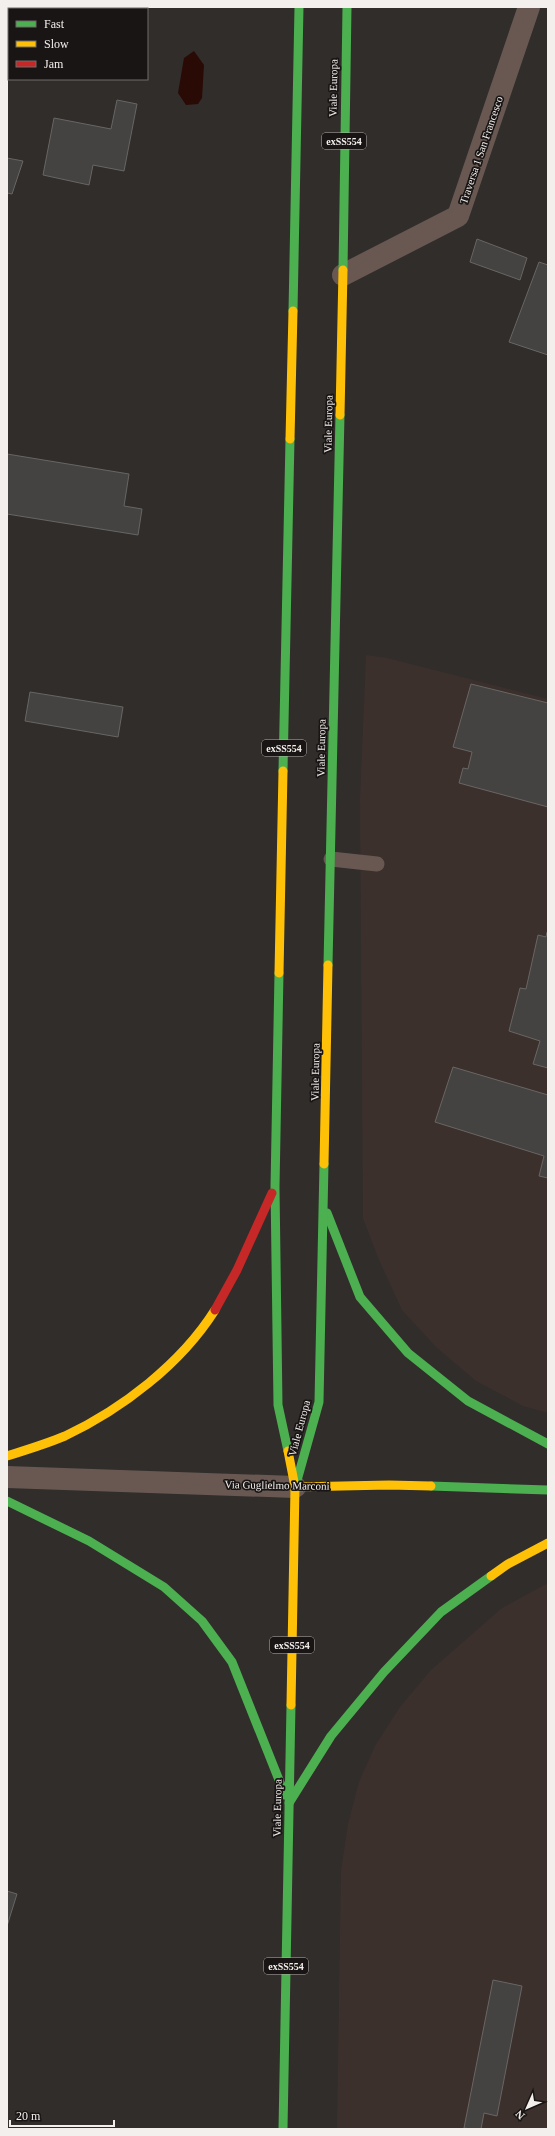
<svg xmlns="http://www.w3.org/2000/svg" width="555" height="2136" font-family="'Times New Roman',serif">
  <rect width="100%" height="100%" fill="#302d2b"/>
  <!-- built -->
  <g fill="#3c302c">
    <path d="M366,655L387,658L548,699V1413L523,1406L476,1381L436,1347L402,1310L379,1260L363,1218L360,799Z"/>
    <path d="M548,1583V2129H337L341,1871L348,1824L359,1782L375,1746L400,1707L431,1670L502,1608Z"/>
  </g>
  <!-- water -->
  <path fill="#2a0a04" d="M194,51L204,65L202,98L198,104L186,105L178,93L184,58Z"/>
  <!-- building -->
  <g fill="#454342" stroke="#686664">
    <path d="M117,100L137,104L124,171L93,165L89,185L43,175L54,118L111,129Z"/>
    <path d="M7,158L23,161L12,194L7,193Z"/>
    <path d="M477,239L527,258L520,280L470,262Z"/>
    <path d="M539,262L548,265V355L509,342Z"/>
    <path d="M7,454L129,474L124,506L142,509L138,535L7,514Z"/>
    <path d="M471,684L548,703V807L459,783L463,768L468,769L472,752L453,747Z"/>
    <path d="M30,692L123,707L118,737L25,721Z"/>
    <path d="M547,932H548V1068L533,1064L540,1041L509,1031L520,988L526,989L538,935L546,937Z"/>
    <path d="M453,1067L548,1095V1178L539,1176L544,1156L435,1122Z"/>
    <path d="M7,1891L17,1894L7,1926Z"/>
    <path d="M493,1980L522,1986L497,2116L484,2113L481,2129H471L464,2128Z"/>
  </g>
  <g fill="none" stroke-linecap="round" stroke-linejoin="round">
    <!-- lane -->
    <path stroke="#685851" stroke-width="15" d="M331,859L377,864"/>
    <!-- street -->
    <g stroke="#685851" stroke-width="22">
      <path d="M343,275L458,216L529,7"/>
      <path d="M7,1477L295,1487"/>
    </g>
    <!-- fast -->
    <g stroke="#4caf50" stroke-width="9">
      <path d="M343,270L347,7"/>
      <path d="M293,311L299,7"/>
      <path d="M283,771L290,439"/>
      <path d="M328,965L340,415"/>
      <path d="M279,973L275,1187L278,1405L288,1451"/>
      <path d="M327,1213L360,1297L408,1353L468,1401L548,1444"/>
      <path d="M296,1484L319,1402L324,1164"/>
      <path d="M431,1486L548,1490"/>
      <path d="M7,1501L89,1541L164,1587L202,1621L232,1662L285,1795"/>
      <path d="M289,1803L331,1736L384,1672L441,1612L491,1576"/>
      <path d="M283,2129L291,1705"/>
    </g>
    <!-- slow -->
    <g stroke="#ffc107" stroke-width="9">
      <path d="M340,415L343,270"/>
      <path d="M290,439L293,311"/>
      <path d="M279,973L283,771"/>
      <path d="M324,1164L328,965"/>
      <path d="M288,1451L295,1487L291,1705"/>
      <path d="M7,1456C26,1450 46,1444 65,1436C122,1409 181,1364 215,1310"/>
      <path d="M295,1487L389,1485L431,1486"/>
      <path d="M491,1576L508,1564L548,1543"/>
    </g>
    <!-- jam -->
    <path stroke="#c62828" stroke-width="9" d="M215,1310L237,1270L272,1193"/>
  </g>
  <g text-anchor="middle" stroke-width="3.5" stroke-linejoin="round" paint-order="stroke">
    <!-- shield labels -->
    <g fill="#181514" stroke="#b1aeac" stroke-width="1">
      <rect x="322" y="133" width="44" height="16" rx="3"/>
      <rect x="262" y="740" width="44" height="16" rx="3"/>
      <rect x="270" y="1637" width="44" height="16" rx="3"/>
      <rect x="264" y="1958" width="44" height="16" rx="3"/>
    </g>
    <g font-size="10" font-weight="bold" fill="#f3efed">
      <text x="344" y="145">exSS554</text>
      <text x="284" y="752">exSS554</text>
      <text x="292" y="1649">exSS554</text>
      <text x="286" y="1970">exSS554</text>
    </g>
    <!-- street labels -->
    <g font-size="11" fill="#f3efed" stroke="#181514">
      <text transform="translate(333 88) rotate(-89)" y="4">Viale Europa</text>
      <text transform="translate(481 150) rotate(-71)" y="4">Traversa 1 San Francesco</text>
      <text transform="translate(328 424) rotate(-89)" y="4">Viale Europa</text>
      <text transform="translate(321 748) rotate(-89)" y="4">Viale Europa</text>
      <text transform="translate(315 1072) rotate(-89)" y="4">Viale Europa</text>
      <text transform="translate(299 1428) rotate(-75)" y="4">Viale Europa</text>
      <text transform="translate(277 1485) rotate(1)" y="4">Via Guglielmo Marconi</text>
      <text transform="translate(277 1808) rotate(-89)" y="4">Viale Europa</text>
    </g>
  </g>
  <!-- border -->
  <rect width="555" height="2136" fill="none" stroke="#f3efed" stroke-width="16"/>
  <!-- legend -->
  <rect x="8" y="8" width="140" height="72" fill="#181514" stroke="#706c6b"/>
  <rect x="16" y="21" width="20" height="6" fill="#4caf50" stroke="#706c6b"/>
  <text x="44" y="28" font-size="12" fill="#f3efed">Fast</text>
  <rect x="16" y="41" width="20" height="6" fill="#ffc107" stroke="#706c6b"/>
  <text x="44" y="48" font-size="12" fill="#f3efed">Slow</text>
  <rect x="16" y="61" width="20" height="6" fill="#c62828" stroke="#706c6b"/>
  <text x="44" y="68" font-size="12" fill="#f3efed">Jam</text>
  <!-- north arrow -->
  <g transform="translate(527 2108) rotate(225)" stroke="#181514" stroke-width="3" paint-order="stroke">
  <path d="M0-3L7 15L0 10L-7 15Z" fill="#f3efed"/>
  <text y="-6" font-size="11" font-weight="bold" text-anchor="middle" fill="#f3efed">N</text>
  </g>
  <!-- scale -->
  <path d="M10 2120v6h104v-6" fill="none" stroke="#f3efed" stroke-width="2"/>
  <text x="16" y="2120" font-size="12" fill="#f3efed" stroke="#181514" stroke-width="3" paint-order="stroke">20 m</text>
</svg>
